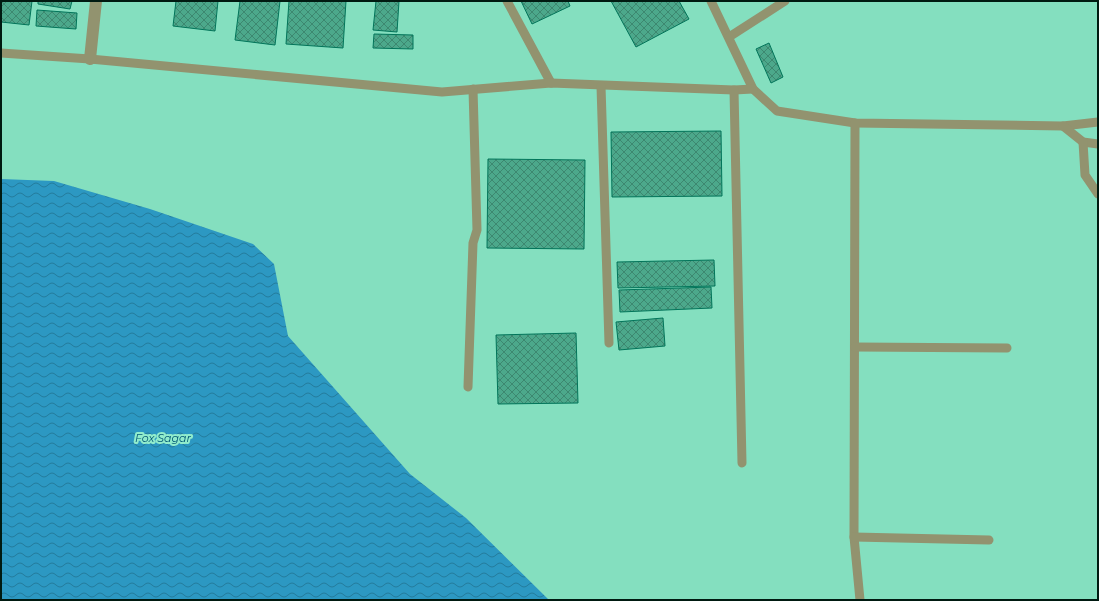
<svg xmlns="http://www.w3.org/2000/svg" width="1099" height="601" font-family="Montserrat,sans-serif">
  <defs>
    <pattern id="water-waves" width="16" height="10" patternUnits="userSpaceOnUse"><rect width="16" height="10" fill="#2c98c2"/><path d="M0 5q4-4 8 0t8 0" fill="none" stroke="#237b9c"/></pattern>
    <pattern id="building-cross-hatch" width="8" height="8" patternUnits="userSpaceOnUse"><rect width="8" height="8" fill="#4ca88b"/><path d="M0 0l8 8M0 8l8-8" fill="none" stroke="#3d8870"/></pattern>
  </defs>
  <rect width="100%" height="100%" fill="#84dfbf"/>
  <!-- water -->
  <path fill="url(#water-waves)" d="M1,179L54,181L150,209L253,244L274,264L288,336L410,474L466,518L549,600H1Z"/>
  <!-- building -->
  <g fill="url(#building-cross-hatch)" stroke="#02755a">
    <path d="M1,1H32L29,25L1,22Z"/>
    <path d="M38,1H72L70,9L38,4Z"/>
    <path d="M176,1H218L215,31L173,26Z"/>
    <path d="M240,1H280L275,45L235,40Z"/>
    <path d="M289,1H346L343,48L286,44Z"/>
    <path d="M376,1H399L397,32L373,30Z"/>
    <path d="M521,1H568L570,6L532,24Z"/>
    <path d="M611,1H679L689,19L636,47Z"/>
    <path d="M37,10L77,13L76,29L36,26Z"/>
    <path d="M374,34L413,35V49L373,48Z"/>
    <path d="M769,43L783,77L771,83L756,49Z"/>
    <path d="M721,131L722,196L612,197L611,132Z"/>
    <path d="M488,159L585,160L584,249L487,248Z"/>
    <path d="M714,260L715,286L618,288L617,262Z"/>
    <path d="M711,287L712,308L620,312L619,290Z"/>
    <path d="M663,318L665,346L619,350L616,322Z"/>
    <path d="M576,333L578,403L498,404L496,335Z"/>
  </g>
  <g fill="none" stroke-linecap="round" stroke-linejoin="round">
    <!-- service -->
    <g stroke="#92936f" stroke-width="9">
      <path d="M507,1L551,83"/>
      <path d="M711,1L753,89L777,111L855,123L1063,126L1098,122"/>
      <path d="M729,37L785,1"/>
      <path d="M1,53L90,59L442,92L551,83L734,90L753,89"/>
      <path d="M601,86L609,343"/>
      <path d="M734,90L742,463"/>
      <path d="M855,123L854,537L860,600"/>
      <path d="M1063,126L1083,142L1098,144"/>
      <path d="M1083,142L1085,175L1098,194"/>
      <path d="M855,347L1007,348"/>
      <path d="M468,387L473,243L477,230L473,89"/>
      <path d="M854,537L989,540"/>
    </g>
    <!-- minor -->
    <path stroke="#92936f" stroke-width="12" d="M90,59L96,1"/>
  </g>
  <g text-anchor="middle" stroke-width="4" stroke-linejoin="round" paint-order="stroke">
    <!-- water labels -->
    <g font-size="11" font-style="italic" fill="#005775" stroke="#91eccc">
      <text x="163" y="442">Fox Sagar</text>
    </g>
  </g>
  <!-- border -->
  <rect width="1099" height="601" fill="none" stroke="#001a11" stroke-width="4"/>
</svg>
